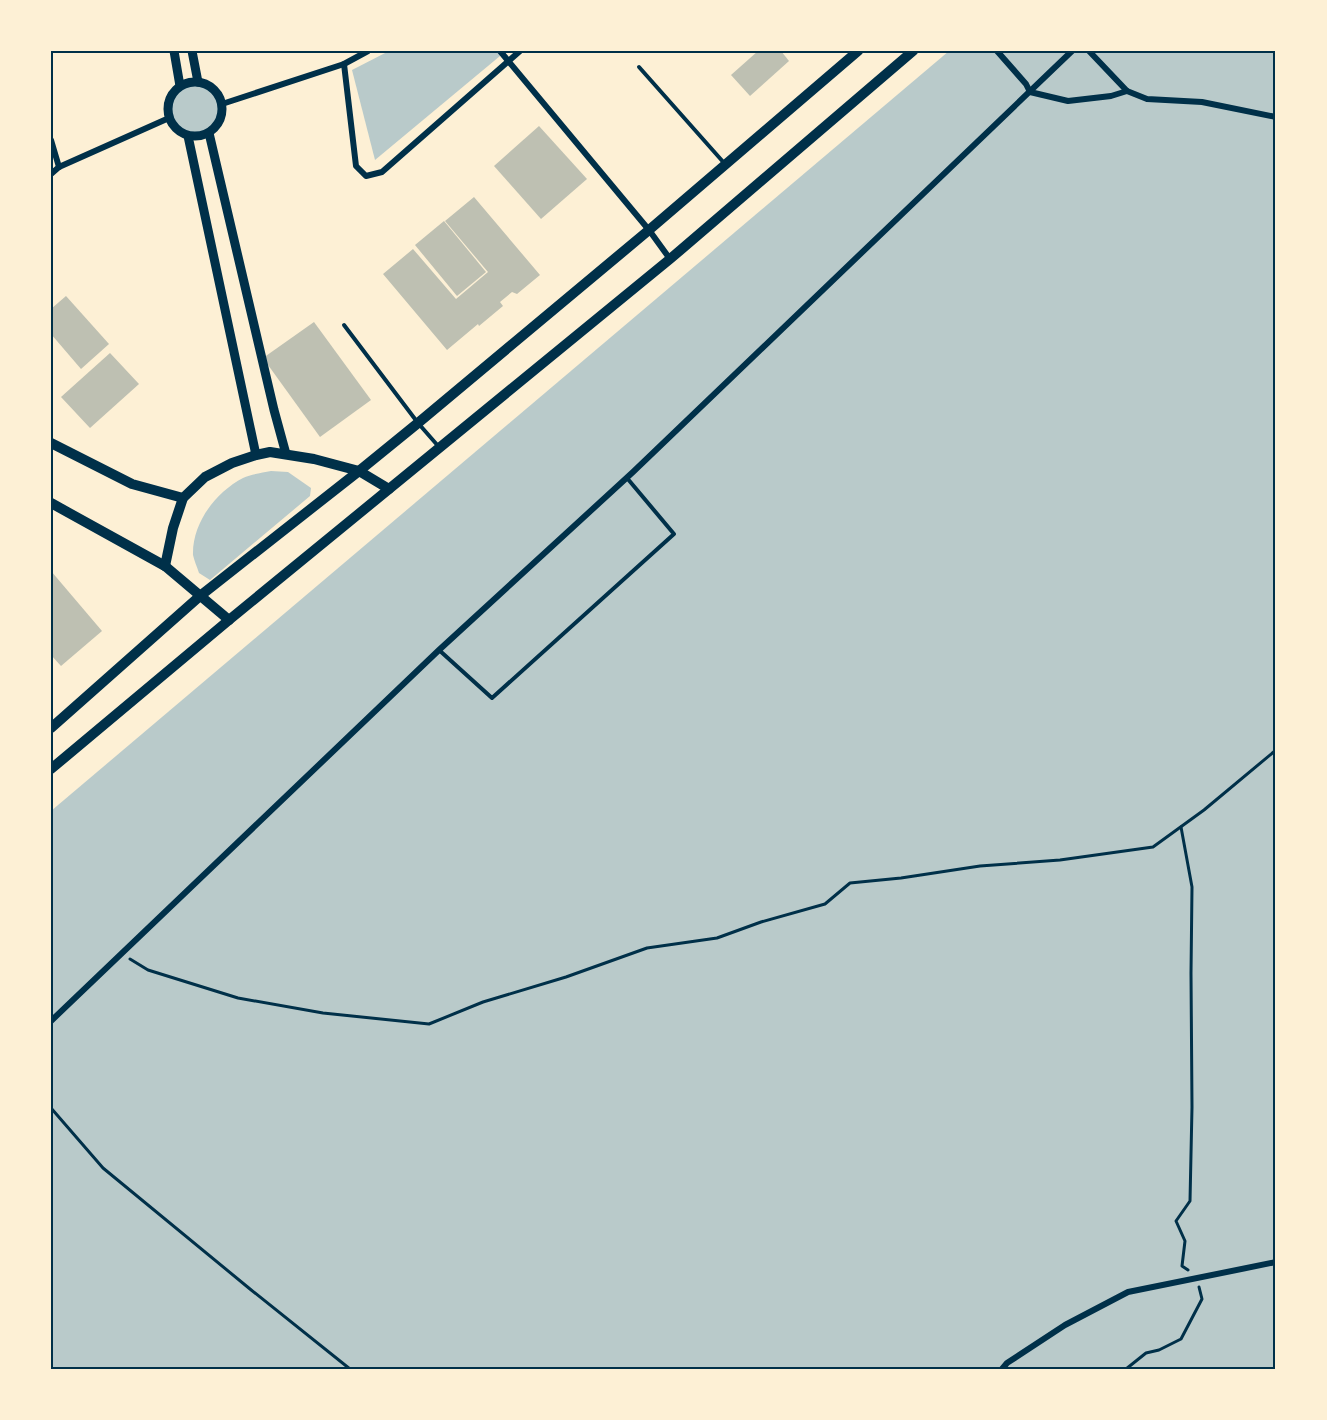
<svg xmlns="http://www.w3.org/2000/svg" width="1327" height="1420" font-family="Quicksand,sans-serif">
  <rect width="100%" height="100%" fill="#fdf0d5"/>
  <!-- green -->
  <g fill="#b9caca">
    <path d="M389,51H506L375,160L352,70Z"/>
    <path d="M949,51H1276V1369H51V811Z"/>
    <circle cx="195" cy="109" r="27"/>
    <path d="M271,471L288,472L311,488L310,496L210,580L199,573C197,567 194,560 193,555C192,523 216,492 243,478C251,474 262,473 271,471Z"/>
  </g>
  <!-- building -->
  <g fill="#bec0b2">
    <path d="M758,51H781L789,61L750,96L731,75Z"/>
    <path d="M539,126L587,179L541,219L494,166Z"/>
    <path d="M474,197L540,275L517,294L512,292L500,302L503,306L479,326L478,324L447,350L383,274L413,249L456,299L488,272L445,221Z"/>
    <path d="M444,221L486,272L457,296L415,245Z"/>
    <path d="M66,296L109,344L81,369L51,334V309Z"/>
    <path d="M314,322L371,400L320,437L263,358Z"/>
    <path d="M110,353L139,384L90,428L61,397Z"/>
    <path d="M51,571L102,631L61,666L51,655Z"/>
  </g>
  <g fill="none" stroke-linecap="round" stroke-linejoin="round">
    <!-- path -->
    <g stroke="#003049" stroke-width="3">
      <path d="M1181,827L1192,887L1191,973L1192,1107L1190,1201L1176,1221L1185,1241L1182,1266L1188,1270"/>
      <path d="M130,959L148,970L238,998L323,1013L429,1024L483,1002L566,977L647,948L717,938L761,922L825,904L850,883L901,878L980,866L1060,860L1153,847L1204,810L1276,750"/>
      <path d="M51,1108L103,1168L250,1289L350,1369"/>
      <path d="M1126,1369L1146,1353L1159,1350L1181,1339L1202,1299L1199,1287"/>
    </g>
    <!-- service -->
    <g stroke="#003049" stroke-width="4">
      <path d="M639,67L725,164"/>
      <path d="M344,325L418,423L439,447"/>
      <path d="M439,650L492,698L674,534L627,478"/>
    </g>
    <!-- minor -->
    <g stroke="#003049" stroke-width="6">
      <path d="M500,51L649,230L670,259"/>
      <path d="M997,51L1026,84L1030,92L1068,101L1111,96L1127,91"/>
      <path d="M1089,51L1127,91L1147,99L1202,102L1276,117"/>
      <path d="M344,64L356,166L366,176L382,172L520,51"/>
      <path d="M222,104L344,64L368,51"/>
      <path d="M51,140L59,167"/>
      <path d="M51,174L59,167L169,118"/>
      <path d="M51,1021L439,650L633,472L1072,51"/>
      <path d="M1002,1369L1007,1363L1065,1325L1128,1292L1276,1262"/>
    </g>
    <!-- tertiary -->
    <g stroke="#003049" stroke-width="9">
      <path d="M174,51L180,86"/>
      <path d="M192,51L198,82"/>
      <circle cx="195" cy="109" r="27"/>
      <path d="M209,133L274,410L286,454"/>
      <path d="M188,136L256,455"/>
    </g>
    <!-- secondary -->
    <g stroke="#003049" stroke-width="10">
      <path d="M51,443L132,484L183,498"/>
      <path d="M51,503L165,566L229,620"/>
      <path d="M165,566L173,528L183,498L205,477L232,463L256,455L270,452L314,459L359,471L389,489"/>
      <path d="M51,728L200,596L359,471L418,423L649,230L858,51"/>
      <path d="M51,769L229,620L670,259L913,51"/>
    </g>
  </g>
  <!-- border -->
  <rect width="1327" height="1420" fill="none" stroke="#fdf0d5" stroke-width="105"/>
  <rect x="52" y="52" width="1222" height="1316" fill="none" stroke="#003049" stroke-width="2"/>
</svg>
